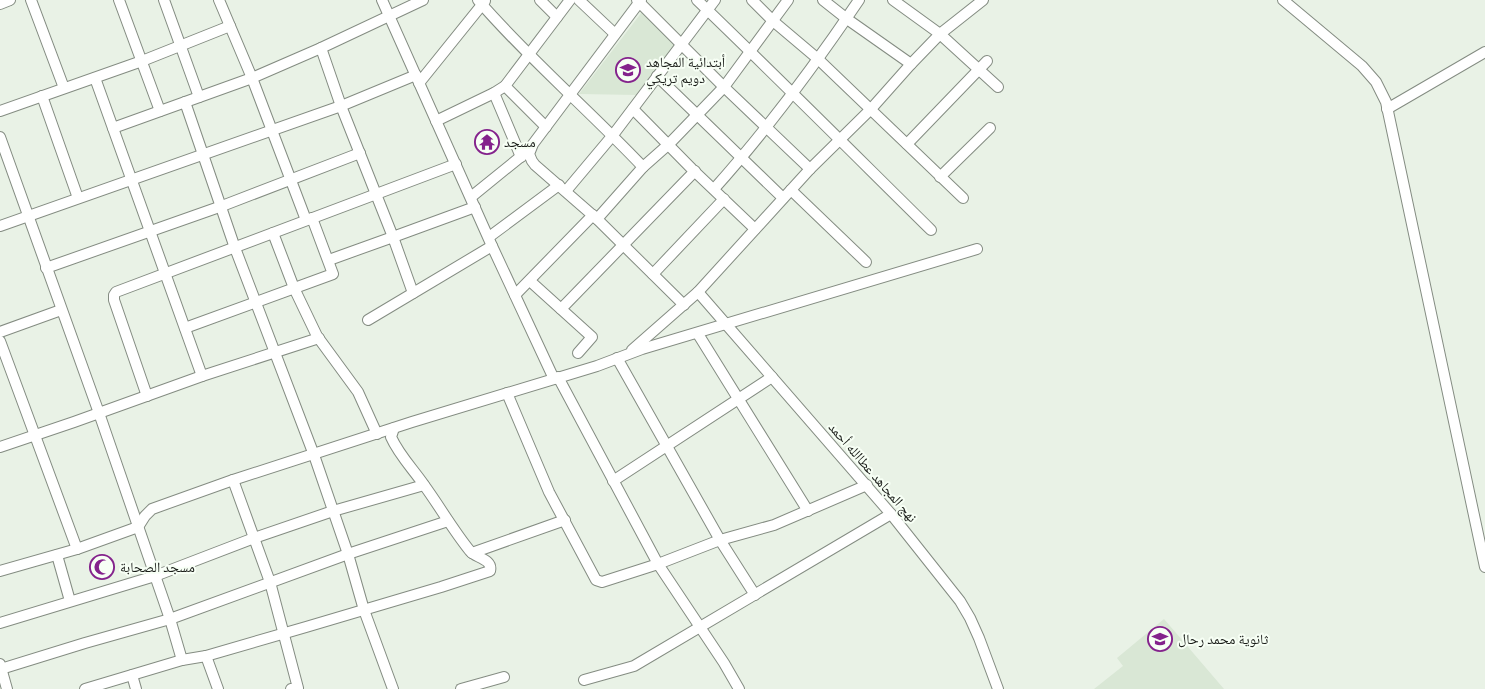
<svg xmlns="http://www.w3.org/2000/svg" width="1485" height="689" font-family="Signika,'Noto Naskh Arabic',sans-serif">
  <rect width="100%" height="100%" fill="#e9f2e6"/>
  <!-- built -->
  <g fill="#d9e7d5">
    <path d="M642,12L677,45L637,95L579,94Z"/>
    <path d="M1164,619L1224,689H1094L1123,666L1117,658Z"/>
  </g>
  <g fill="none" stroke-linecap="round" stroke-linejoin="round">
    <defs>
      <g id="minor">
        <path d="M31,0L64,88"/>
        <path d="M119,0L160,111"/>
        <path d="M164,0L199,97"/>
        <path d="M219,0L252,78L306,220"/>
        <path d="M382,0L492,246L554,379"/>
        <path d="M478,0C529,59 589,110 643,167L669,144L724,87L788,0"/>
        <path d="M540,0L557,17"/>
        <path d="M579,0L615,34"/>
        <path d="M637,0L724,87L810,169"/>
        <path d="M641,0L533,144L529,154L532,161L535,165L597,219L684,305"/>
        <path d="M697,0C776,76 853,153 931,230"/>
        <path d="M752,0L773,21L818,59L963,198"/>
        <path d="M823,0L847,19L911,64"/>
        <path d="M893,0L940,34L998,87"/>
        <path d="M1283,0L1362,66L1376,82L1386,102L1485,567"/>
        <path d="M0,4L10,0"/>
        <path d="M321,48L341,106L393,237L475,207"/>
        <path d="M657,76L783,198"/>
        <path d="M95,78L202,376"/>
        <path d="M419,83L485,1"/>
        <path d="M505,86L546,127"/>
        <path d="M494,93L521,157"/>
        <path d="M42,96L78,198"/>
        <path d="M185,102L235,248L314,455L348,554L364,610L393,689"/>
        <path d="M633,109L692,169L755,229"/>
        <path d="M1387,109L1485,52"/>
        <path d="M0,111L142,61L230,26"/>
        <path d="M436,121L494,93L505,86L570,0"/>
        <path d="M113,128L252,78L321,48L423,0"/>
        <path d="M0,137L99,413L170,619L182,660"/>
        <path d="M907,144L987,61"/>
        <path d="M940,177L990,128"/>
        <path d="M714,189C767,130 815,65 859,0"/>
        <path d="M791,190L866,262"/>
        <path d="M566,191L613,135L715,0"/>
        <path d="M471,197L529,150"/>
        <path d="M597,219L643,167"/>
        <path d="M0,226L341,106L416,75"/>
        <path d="M273,233L294,288L317,336L358,392L377,434"/>
        <path d="M489,237L559,185"/>
        <path d="M329,260L393,237L413,293"/>
        <path d="M46,268L222,206L360,153"/>
        <path d="M653,274L724,199"/>
        <path d="M530,281L592,337L578,353"/>
        <path d="M698,292L891,514L960,601L970,618L979,638L998,689"/>
        <path d="M515,295L593,215"/>
        <path d="M561,309L695,171"/>
        <path d="M368,320L492,246"/>
        <path d="M185,328L333,274L312,218"/>
        <path d="M0,332L61,310"/>
        <path d="M698,334L808,511"/>
        <path d="M0,341L77,549"/>
        <path d="M632,350L698,292L810,169L871,109L911,64L940,34L983,0"/>
        <path d="M617,358L720,540L755,595"/>
        <path d="M558,377L658,564L724,663L739,689"/>
        <path d="M507,393L549,492L596,580L602,582L658,564L720,540L774,525L867,485"/>
        <path d="M147,396L114,300V295L116,292L456,164"/>
        <path d="M0,447L74,422L202,376L319,338"/>
        <path d="M233,480L270,582L298,688L291,689"/>
        <path d="M613,481L772,377"/>
        <path d="M472,553L565,520"/>
        <path d="M57,555L70,601"/>
        <path d="M0,571L77,549L138,527L145,516L152,509L233,480L412,422L597,366L642,349L977,249"/>
        <path d="M0,623L155,576L254,538L333,511L424,485"/>
        <path d="M206,656L218,689"/>
        <path d="M0,664L7,689"/>
        <path d="M1,669L85,643L170,619L348,554L448,521"/>
        <path d="M132,675L136,689"/>
        <path d="M584,680L634,666L891,514"/>
        <path d="M85,689L182,660L206,656L306,627L441,587L490,571C493,559 476,558 470,551C453,530 440,507 424,485C413,469 399,455 391,437L394,428"/>
        <path d="M461,689L504,677"/>
      </g>
    </defs>
    <!-- minor casing -->
    <use href="#minor" stroke="#848c82" stroke-width="12"/>
    <!-- minor -->
    <use href="#minor" stroke="#fff" stroke-width="10"/>
  </g>
  <!-- icons -->
  <defs>
    <symbol id="school-ring" viewBox="-11 -11 22 22"><circle r="9.5" fill="#f7fff5" stroke="#84228c" stroke-width="1.5"/><path d="M0-5L7-2L0 1L-7-2ZM-4 1L0 2.5L4 1V4Q0 6-4 4Z" fill="#84228c"/></symbol>
    <symbol id="temple-ring" viewBox="-11 -11 22 22"><circle r="9.5" fill="#f7fff5" stroke="#84228c" stroke-width="1.5"/><path d="M0-6L5-2H3V0L6.5 2.5H4V6H1.5V3h-3V6H-4V2.5H-6.5L-3 0V-2H-5Z" fill="#84228c"/></symbol>
    <symbol id="mosque-ring" viewBox="-11 -11 22 22"><circle r="9.5" fill="#f7fff5" stroke="#84228c" stroke-width="1.5"/><path d="M3.5-4.9A6 6 0 1 0 3.5 4.9A5 5 0 1 1 3.5-4.9Z" fill="#84228c"/></symbol>
  </defs>
  <g fill-rule="evenodd">
    <use href="#school-ring" x="614" y="56" width="28" height="28"/>
    <use href="#temple-ring" x="473" y="128" width="28" height="28"/>
    <use href="#mosque-ring" x="88" y="553" width="28" height="28"/>
    <use href="#school-ring" x="1146" y="625" width="28" height="28"/>
  </g>
  <g text-anchor="middle" stroke-width="4" stroke-linejoin="round" paint-order="stroke">
    <!-- poi labels -->
    <g font-size="14" fill="#1a1d19" stroke="#f7fff5" text-anchor="start">
      <text x="646" y="67">أبتدائية المجاهد<tspan x="646" dy="16">دويم تريكي</tspan></text>
      <text x="504" y="147">مسجد</text>
      <text x="120" y="572">مسجد الصحابة</text>
      <text x="1178" y="644">ثانوية محمد رحال</text>
    </g>
    <!-- street labels -->
    <g font-size="14" fill="#1a1d19" stroke="#f7fff5">
      <text transform="translate(873 472) rotate(49)" y="5">نهج المجاهد عطاالله أحمد</text>
    </g>
  </g>
</svg>
